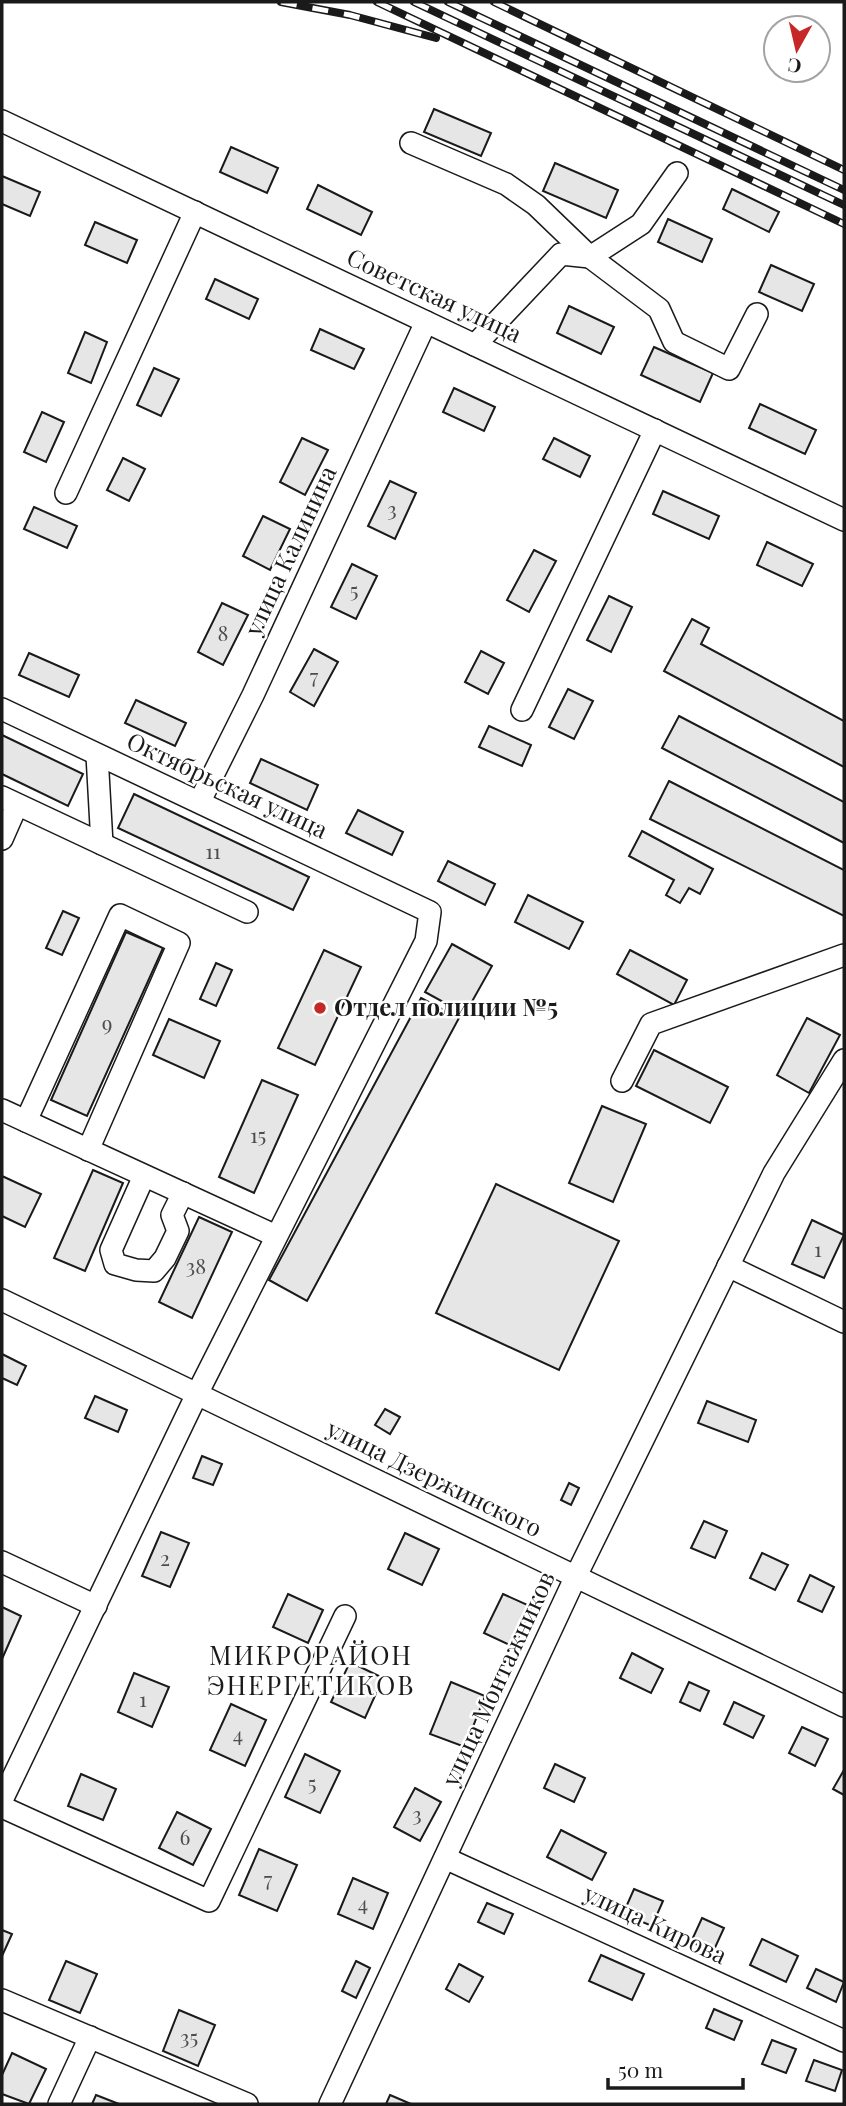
<svg xmlns="http://www.w3.org/2000/svg" width="846" height="2106" font-family="'Playfair Display',serif">
  <rect width="100%" height="100%" fill="#fff"/>
  <!-- building -->
  <g fill="#e6e6e6" stroke="#1a1a1a" stroke-width="2">
    <path d="M434,109L491,133L481,156L424,132Z"/>
    <path d="M231,147L278,168L267,193L220,172Z"/>
    <path d="M555,163L618,190L606,218L543,191Z"/>
    <path d="M2,176L40,192L30,216L2,204Z"/>
    <path d="M318,185L372,212L361,235L307,209Z"/>
    <path d="M732,189L779,212L769,232L723,209Z"/>
    <path d="M668,219L712,239L702,262L658,242Z"/>
    <path d="M95,222L137,240L127,263L85,245Z"/>
    <path d="M771,265L814,284L802,311L759,292Z"/>
    <path d="M215,279L258,299L249,319L206,299Z"/>
    <path d="M569,306L614,327L601,354L557,333Z"/>
    <path d="M320,329L364,349L354,369L311,350Z"/>
    <path d="M85,332L107,342L91,383L68,373Z"/>
    <path d="M654,347L713,373L700,402L641,375Z"/>
    <path d="M154,368L179,379L161,416L137,405Z"/>
    <path d="M454,388L495,407L484,431L443,412Z"/>
    <path d="M760,404L816,430L805,454L749,428Z"/>
    <path d="M42,412L64,422L46,462L24,452Z"/>
    <path d="M302,438L328,450L305,495L280,482Z"/>
    <path d="M554,438L590,456L580,477L543,459Z"/>
    <path d="M123,458L145,469L129,501L107,490Z"/>
    <path d="M390,481L416,493L395,539L368,526Z"/>
    <path d="M663,491L719,516L709,539L653,514Z"/>
    <path d="M34,507L77,526L67,548L24,529Z"/>
    <path d="M263,516L290,529L270,570L243,556Z"/>
    <path d="M767,542L813,564L802,586L757,565Z"/>
    <path d="M534,550L556,561L529,612L507,600Z"/>
    <path d="M352,564L377,576L356,619L331,607Z"/>
    <path d="M609,596L632,607L611,652L587,640Z"/>
    <path d="M222,603L248,615L223,665L198,652Z"/>
    <path d="M692,619L709,628L701,644L844,721V767L664,671Z"/>
    <path d="M314,649L338,662L314,706L290,692Z"/>
    <path d="M481,651L504,663L488,694L465,682Z"/>
    <path d="M29,653L79,675L69,697L19,675Z"/>
    <path d="M568,689L593,701L574,739L549,727Z"/>
    <path d="M136,700L186,723L175,746L125,723Z"/>
    <path d="M679,716L844,802V843L662,748Z"/>
    <path d="M489,726L531,745L522,766L479,747Z"/>
    <path d="M2,735L83,774L68,806L2,774Z"/>
    <path d="M261,759L318,785L307,810L250,783Z"/>
    <path d="M669,781L844,870V916L650,819Z"/>
    <path d="M134,794L309,877L293,910L118,828Z"/>
    <path d="M358,810L403,832L392,855L346,833Z"/>
    <path d="M642,831L713,869L700,894L689,888L680,903L666,895L674,880L629,856Z"/>
    <path d="M448,861L495,884L485,905L438,881Z"/>
    <path d="M528,895L583,922L569,949L515,922Z"/>
    <path d="M63,911L79,918L62,955L46,948Z"/>
    <path d="M126,932L163,948L87,1116L51,1100Z"/>
    <path d="M452,944L492,966L465,1014L425,992Z"/>
    <path d="M324,950L361,967L315,1065L278,1048Z"/>
    <path d="M630,950L687,980L674,1005L617,974Z"/>
    <path d="M216,963L232,970L216,1006L200,999Z"/>
    <path d="M421,998L459,1018L307,1301L269,1280Z"/>
    <path d="M807,1018L840,1035L809,1093L777,1075Z"/>
    <path d="M169,1019L220,1041L204,1078L153,1055Z"/>
    <path d="M654,1050L728,1087L710,1123L636,1086Z"/>
    <path d="M262,1080L298,1095L254,1193L219,1177Z"/>
    <path d="M602,1106L646,1124L613,1202L569,1183Z"/>
    <path d="M93,1170L123,1183L85,1271L54,1258Z"/>
    <path d="M2,1176L41,1194L25,1227L2,1216Z"/>
    <path d="M496,1184L619,1241L559,1370L436,1313Z"/>
    <path d="M199,1217L232,1232L192,1318L159,1302Z"/>
    <path d="M812,1220L844,1235L824,1278L792,1264Z"/>
    <path d="M2,1354L26,1366L17,1385L2,1378Z"/>
    <path d="M95,1396L127,1410L118,1432L85,1418Z"/>
    <path d="M707,1401L756,1420L748,1442L698,1423Z"/>
    <path d="M385,1409L400,1417L390,1434L375,1425Z"/>
    <path d="M202,1456L222,1464L213,1485L193,1478Z"/>
    <path d="M569,1483L579,1488L571,1505L561,1500Z"/>
    <path d="M704,1521L727,1531L715,1558L691,1548Z"/>
    <path d="M161,1532L189,1543L170,1587L142,1576Z"/>
    <path d="M405,1533L439,1549L422,1585L388,1569Z"/>
    <path d="M762,1553L788,1565L775,1590L750,1578Z"/>
    <path d="M810,1575L834,1587L822,1612L798,1601Z"/>
    <path d="M288,1594L323,1610L308,1643L273,1627Z"/>
    <path d="M503,1594L532,1607L514,1647L484,1633Z"/>
    <path d="M2,1607L21,1616L2,1659Z"/>
    <path d="M632,1653L663,1669L651,1693L620,1678Z"/>
    <path d="M350,1662L383,1678L365,1718L331,1702Z"/>
    <path d="M134,1673L169,1687L152,1727L118,1712Z"/>
    <path d="M451,1682L485,1696L465,1747L430,1734Z"/>
    <path d="M689,1682L709,1691L700,1711L680,1702Z"/>
    <path d="M734,1702L764,1716L753,1738L724,1724Z"/>
    <path d="M231,1704L266,1720L245,1766L210,1750Z"/>
    <path d="M802,1727L828,1739L815,1766L789,1753Z"/>
    <path d="M305,1754L340,1771L320,1813L285,1797Z"/>
    <path d="M555,1764L585,1778L574,1802L544,1788Z"/>
    <path d="M844,1770V1795L833,1789Z"/>
    <path d="M81,1774L116,1789L103,1820L68,1806Z"/>
    <path d="M415,1788L441,1802L420,1841L394,1827Z"/>
    <path d="M177,1812L211,1829L193,1865L159,1848Z"/>
    <path d="M561,1830L606,1853L592,1880L547,1857Z"/>
    <path d="M259,1849L297,1865L277,1911L239,1895Z"/>
    <path d="M353,1878L388,1893L373,1929L338,1914Z"/>
    <path d="M634,1889L663,1901L652,1926L623,1914Z"/>
    <path d="M487,1903L513,1914L504,1934L478,1922Z"/>
    <path d="M702,1918L724,1928L713,1952L691,1942Z"/>
    <path d="M2,1930L12,1934L2,1956Z"/>
    <path d="M762,1939L798,1956L786,1982L750,1965Z"/>
    <path d="M601,1955L644,1974L632,2000L589,1981Z"/>
    <path d="M66,1961L97,1974L80,2013L49,2000Z"/>
    <path d="M356,1961L370,1968L356,1998L342,1991Z"/>
    <path d="M459,1964L483,1977L469,2002L446,1989Z"/>
    <path d="M816,1969L844,1982L836,2002L807,1988Z"/>
    <path d="M714,2009L742,2021L734,2040L706,2028Z"/>
    <path d="M179,2010L215,2025L198,2066L163,2051Z"/>
    <path d="M772,2040L796,2049L786,2073L762,2064Z"/>
    <path d="M12,2053L46,2069L29,2104L2,2094V2075Z"/>
    <path d="M814,2060L842,2070L835,2091L806,2081Z"/>
    <path d="M96,2095L119,2104H92Z"/>
    <path d="M390,2095L411,2104H386Z"/>
  </g>
  <g fill="none" stroke-linecap="round" stroke-linejoin="round">
    <defs>
      <g id="minor">
        <path d="M2,121L844,520"/>
        <path d="M411,143L506,184L536,205L590,257L659,309L674,342L729,369L757,314"/>
        <path d="M475,345L561,254L590,257L641,224L677,173"/>
        <path d="M66,493L195,212"/>
        <path d="M2,709L430,912L426,941L197,1394L2,1800"/>
        <path d="M522,710L655,430"/>
        <path d="M97,755L102,844"/>
        <path d="M2,797L247,912"/>
        <path d="M200,801L253,695L426,322"/>
        <path d="M2,839L17,805"/>
        <path d="M622,1081L651,1024L844,955"/>
        <path d="M2,1110L276,1236"/>
        <path d="M26,1121L120,915L179,943L88,1150"/>
        <path d="M144,1176L111,1250L115,1264L136,1270L154,1271L165,1258L178,1231L172,1215L183,1193"/>
        <path d="M728,1266L844,1322"/>
        <path d="M2,1300L844,1706"/>
        <path d="M2,1562L96,1606"/>
        <path d="M2,1807L209,1901L345,1616"/>
        <path d="M445,1858L844,2041"/>
        <path d="M2,2000L247,2104"/>
        <path d="M59,2104L90,2037"/>
        <path d="M330,2104L576,1576L774,1173L844,1060"/>
      </g>
    </defs>
    <!-- minor casing -->
    <use href="#minor" stroke="#1a1a1a" stroke-width="24"/>
    <!-- minor -->
    <use href="#minor" stroke="#fff" stroke-width="21"/>
    <defs>
      <g id="rail">
        <path d="M281,2L350,15L436,38"/>
        <path d="M377,2L844,224"/>
        <path d="M414,2L844,205"/>
        <path d="M448,2L844,190"/>
        <path d="M494,2L844,170"/>
      </g>
    </defs>
    <!-- rail casing -->
    <use href="#rail" stroke="#1a1a1a" stroke-width="8"/>
    <!-- rail -->
    <use href="#rail" stroke="#fff" stroke-width="5" stroke-dasharray="16" stroke-linecap="butt"/>
  </g>
  <!-- markers -->
  <circle fill="#c62828" stroke="#fff" stroke-width="2.5" cx="320" cy="1008" r="7"/>
  <g text-anchor="middle" stroke-width="5" stroke-linejoin="round" paint-order="stroke">
    <!-- number labels -->
    <g font-size="21" fill="#4d4d4d">
      <text x="392" y="517">3</text>
      <text x="354" y="598">5</text>
      <text x="223" y="641">8</text>
      <text x="314" y="684">7</text>
      <text x="213" y="859">11</text>
      <text x="107" y="1031">9</text>
      <text x="258" y="1143">15</text>
      <text x="818" y="1257">1</text>
      <text x="196" y="1274">38</text>
      <text x="165" y="1566">2</text>
      <text x="143" y="1707">1</text>
      <text x="238" y="1742">4</text>
      <text x="312" y="1791">5</text>
      <text x="417" y="1822">3</text>
      <text x="185" y="1845">6</text>
      <text x="268" y="1887">7</text>
      <text x="363" y="1911">4</text>
      <text x="189" y="2045">35</text>
    </g>
    <!-- street labels -->
    <g font-size="24" fill="#1a1a1a" stroke="#fff">
      <text transform="translate(434 296) rotate(25)" y="8">Советская улица</text>
      <text transform="translate(291 551) rotate(-65)" y="8">улица Калинина</text>
      <text transform="translate(227 786) rotate(25)" y="8">Октябрьская улица</text>
      <text transform="translate(434 1479) rotate(26)" y="8">улица Дзержинского</text>
      <text transform="translate(499 1679) rotate(-65)" y="8">улица Монтажников</text>
      <text transform="translate(655 1925) rotate(25)" y="8">улица Кирова</text>
    </g>
    <!-- poi labels -->
    <g font-size="24" font-weight="bold" fill="#1a1a1a" stroke="#fff" text-anchor="start">
      <text x="334" y="1016">Отдел полиции №5</text>
    </g>
    <!-- neighbourhood labels -->
    <g font-size="26" letter-spacing="2" fill="#1a1a1a" stroke="#fff">
      <text x="311" y="1665">МИКРОРАЙОН<tspan x="311" dy="30">ЭНЕРГЕТИКОВ</tspan></text>
    </g>
  </g>
  <!-- border -->
  <rect width="846" height="2106" fill="none" stroke="#1a1a1a" stroke-width="7"/>
  <!-- north arrow -->
  <g transform="translate(797 49) rotate(188)"><circle r="33" fill="#ffffff" stroke="#a3a3a3" stroke-width="2"/>
  <path d="M0-5L12 26L0 18L-12 26Z" fill="#c62828"/>
  <text y="-10" font-size="19" font-weight="bold" text-anchor="middle" fill="#1a1a1a">С</text>
  </g>
  <!-- scale -->
  <path d="M608 2078v10h135v-10" fill="none" stroke="#1a1a1a" stroke-width="3.5"/>
  <text x="618" y="2078" font-size="21" fill="#1a1a1a" stroke="#ffffff" stroke-width="5" paint-order="stroke">50 m</text>
</svg>
